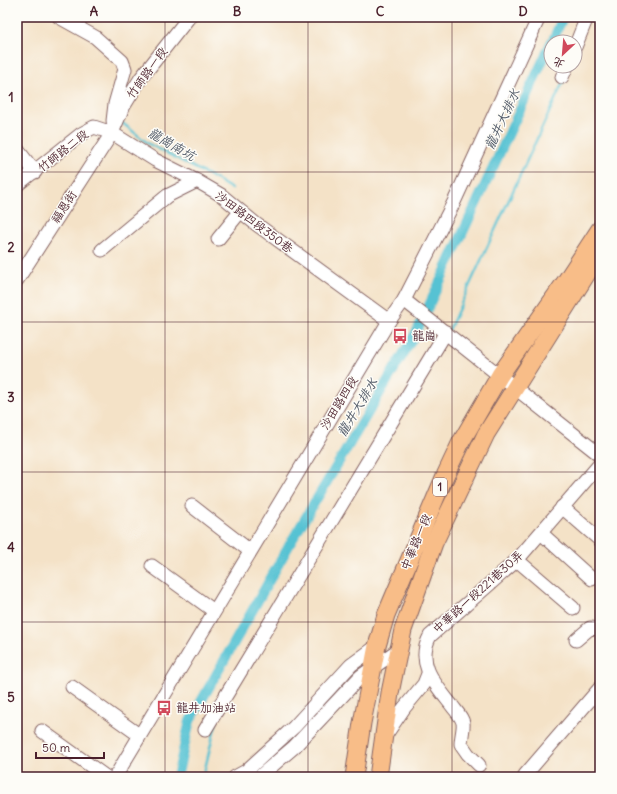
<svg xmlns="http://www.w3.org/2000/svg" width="617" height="794" font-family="Delius,'LXGW WenKai TC',sans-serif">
  <rect width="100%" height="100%" fill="#fdfcf7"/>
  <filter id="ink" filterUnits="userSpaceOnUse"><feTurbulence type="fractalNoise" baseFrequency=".025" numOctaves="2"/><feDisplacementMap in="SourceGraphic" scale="8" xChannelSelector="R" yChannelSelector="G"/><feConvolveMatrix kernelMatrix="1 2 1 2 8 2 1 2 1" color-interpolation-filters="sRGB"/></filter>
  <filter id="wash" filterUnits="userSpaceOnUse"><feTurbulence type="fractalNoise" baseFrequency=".012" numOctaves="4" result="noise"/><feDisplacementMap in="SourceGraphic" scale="16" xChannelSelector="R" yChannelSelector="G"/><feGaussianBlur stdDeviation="0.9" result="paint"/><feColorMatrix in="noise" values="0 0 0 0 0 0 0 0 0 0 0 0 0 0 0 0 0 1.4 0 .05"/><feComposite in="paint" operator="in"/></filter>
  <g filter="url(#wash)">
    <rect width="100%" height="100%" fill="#f4e2c7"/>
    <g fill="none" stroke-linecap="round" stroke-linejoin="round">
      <!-- stream -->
      <g stroke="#57c2d3" stroke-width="2.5">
        <path d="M121,122L149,144L212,177L232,189"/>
        <path d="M449,330L564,80"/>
        <path d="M203,777L216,723"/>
      </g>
      <!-- canal -->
      <g stroke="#57c2d3" stroke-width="10">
        <path d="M552,42L563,17"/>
        <path d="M177,777L190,721L291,542L417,331L551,43"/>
      </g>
    </g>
  </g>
  <g filter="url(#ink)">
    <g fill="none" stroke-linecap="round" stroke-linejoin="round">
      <defs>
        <g id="minor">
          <path d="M59,17L95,37L122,61L125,69L115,104L113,121"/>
          <path d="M575,47L587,17"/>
          <path d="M562,77L567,66"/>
          <path d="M17,149L35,172"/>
          <path d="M17,185L81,134L94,127L112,133L155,160L197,181L221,195L256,224L389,321"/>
          <path d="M218,239L240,212"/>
          <path d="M102,250L167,196L197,181"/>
          <path d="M17,280L112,133L122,109L141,78L189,17"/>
          <path d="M404,300L600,455"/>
          <path d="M192,506L250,551"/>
          <path d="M562,507L600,540"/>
          <path d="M541,533L592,579"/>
          <path d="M517,560L573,608"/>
          <path d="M152,566L214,611"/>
          <path d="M576,640L590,628L600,629"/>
          <path d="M72,687L139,735"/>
          <path d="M205,730L446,332"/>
          <path d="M42,731L106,777"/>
          <path d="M385,736L404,708L424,684L428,674"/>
          <path d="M479,765L468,754L461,744C461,738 464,728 463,723C462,717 456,711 453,707C436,685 415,664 430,636L517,560L600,464"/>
          <path d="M525,775L600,688"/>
          <path d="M115,777L389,321L404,300L454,202L539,17"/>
          <path d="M235,777L246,771L294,727L351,665L377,646"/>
          <path d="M259,777L294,747L361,676L398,650"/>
        </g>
        <g id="major">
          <path d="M354,777L362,723L377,646L386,615L444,478L461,442L500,375L566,281L600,229"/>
          <path d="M378,777L390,693L403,630L434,543L486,434L600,253"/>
        </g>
      </defs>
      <!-- minor casing -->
      <use href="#minor" stroke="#866362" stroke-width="15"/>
      <!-- major casing -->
      <use href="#major" stroke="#866362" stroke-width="19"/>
      <!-- minor -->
      <use href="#minor" stroke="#fff" stroke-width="13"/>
      <!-- major -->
      <use href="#major" stroke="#f8bd88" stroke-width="17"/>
    </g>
  </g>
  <!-- grid -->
  <path fill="none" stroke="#4a1f2b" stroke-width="1" stroke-opacity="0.55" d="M165,17V777M308,17V777M452,17V777M17,172H600M17,322H600M17,472H600M17,622H600"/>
  <!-- icons -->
  <defs>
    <symbol id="bus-bare" viewBox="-9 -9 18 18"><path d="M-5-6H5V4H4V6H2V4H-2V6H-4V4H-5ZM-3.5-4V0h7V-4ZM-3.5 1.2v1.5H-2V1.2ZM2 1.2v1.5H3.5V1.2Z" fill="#d1495b" stroke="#fdfcf7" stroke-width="2.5" paint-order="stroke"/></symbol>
  </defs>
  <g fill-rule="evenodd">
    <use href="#bus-bare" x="389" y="325" width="22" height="22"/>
    <use href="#bus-bare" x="153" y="697" width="22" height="22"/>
  </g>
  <g text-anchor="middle" stroke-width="3" stroke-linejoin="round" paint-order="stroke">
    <!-- shield labels -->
    <rect fill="#fdfcf7" stroke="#806168" stroke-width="1" x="433" y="478" width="14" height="18" rx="3"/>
    <g font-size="11" font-weight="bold" fill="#4a1f2b">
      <text x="440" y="491">1</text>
    </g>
    <!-- street labels -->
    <g font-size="12" fill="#4a1f2b" stroke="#fdfcf7">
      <text transform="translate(147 73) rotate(-54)" y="4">竹師路一段</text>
      <text transform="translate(63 151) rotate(-38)" y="4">竹師路二段</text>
      <text transform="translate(64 207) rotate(-57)" y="4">福恩街</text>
      <text transform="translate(254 222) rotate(37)" y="4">沙田路四段350巷</text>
      <text transform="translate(339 403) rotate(-59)" y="4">沙田路四段</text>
      <text transform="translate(416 542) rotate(-67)" y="4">中華路一段</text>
      <text transform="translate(478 592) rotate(-42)" y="4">中華路一段221巷30弄</text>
    </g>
    <!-- poi labels -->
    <g font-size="12" fill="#4a1f2b" stroke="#fdfcf7" text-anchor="start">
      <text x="412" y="340">龍崗</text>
      <text x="176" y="712">龍井加油站</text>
    </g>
    <!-- water labels -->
    <g font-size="13" font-style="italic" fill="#4f5866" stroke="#fdfcf7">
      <text transform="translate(502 119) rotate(-65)" y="5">龍井大排水</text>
      <text transform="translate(172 144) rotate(30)" y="5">龍崗南坑</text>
      <text transform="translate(357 407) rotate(-59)" y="5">龍井大排水</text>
    </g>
  </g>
  <!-- margin -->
  <rect width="617" height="794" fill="none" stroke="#fdfcf7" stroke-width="44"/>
  <!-- north arrow -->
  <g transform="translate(563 54) rotate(206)"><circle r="19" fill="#fdfcf7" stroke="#b5a4a5"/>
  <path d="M0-3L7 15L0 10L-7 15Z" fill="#d1495b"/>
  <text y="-6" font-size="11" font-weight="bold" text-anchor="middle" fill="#4a1f2b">北</text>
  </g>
  <!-- scale -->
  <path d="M36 752v6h68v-6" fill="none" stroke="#4a1f2b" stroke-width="2"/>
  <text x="42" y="752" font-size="12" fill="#4a1f2b" stroke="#fdfcf7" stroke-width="3" paint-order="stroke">50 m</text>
  <rect x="22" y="22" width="573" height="750" fill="none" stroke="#4a1f2b" stroke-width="1.5"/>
  <g font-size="13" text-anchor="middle" font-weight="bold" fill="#4a1f2b">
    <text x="94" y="16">A</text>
    <text x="237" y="16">B</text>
    <text x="380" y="16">C</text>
    <text x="523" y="16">D</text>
    <text x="11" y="102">1</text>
    <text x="11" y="252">2</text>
    <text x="11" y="402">3</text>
    <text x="11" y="552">4</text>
    <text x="11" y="702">5</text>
  </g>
</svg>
